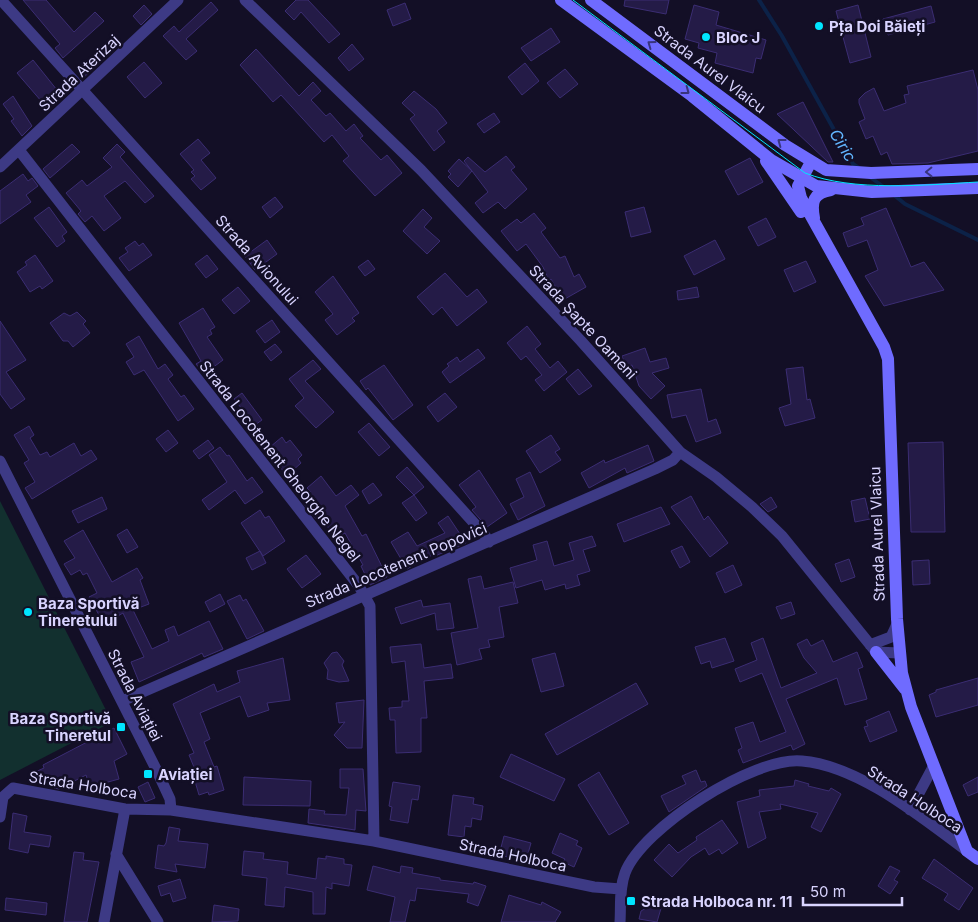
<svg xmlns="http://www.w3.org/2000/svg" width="978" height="922" viewBox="0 0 978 922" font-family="Inter,sans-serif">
  <rect width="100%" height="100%" fill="#130f26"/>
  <path fill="#12302f" d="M0,501L112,722L0,780Z"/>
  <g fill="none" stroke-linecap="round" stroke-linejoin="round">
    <path stroke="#0c2248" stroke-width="4" d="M759,0L782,36L853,164L859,168
      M870,177L885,188
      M894,195L905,204L978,240"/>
  </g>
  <path fill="#241b47" stroke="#3b2d73" d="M23,0H46L74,32L95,12L104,21L63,58L55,48L60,44Z
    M296,0H308L340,34L329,43L301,12L294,20L285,11Z
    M625,0H669L666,14L624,6Z
    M211,2L218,10L186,39L197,51L186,60L163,36L174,26L179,32Z
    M405,3L411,19L393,26L387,10Z
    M144,5L152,14L141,25L133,16Z
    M694,5L719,12L716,25L766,40L761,59L756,58L753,73L715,63L717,53L698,48L699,43L685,39Z
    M858,5L871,57L850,63L836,11Z
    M931,6L935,22L888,35L883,19Z
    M551,28L560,42L531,61L521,48Z
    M352,44L364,59L349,71L338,58Z
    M256,49L299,96L313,82L321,91L311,100L326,116L330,113L346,131L354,124L363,136L360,138L381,160L387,155L402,173L375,196L343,161L349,156L332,135L324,142L281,95L273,102L240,65Z
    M100,50L107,56L83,78L78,73Z
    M33,60L57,90L42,102L17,73Z
    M144,62L162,83L145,98L127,77Z
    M525,63L539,81L522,95L508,77Z
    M565,69L578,84L560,98L547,83Z
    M973,70L978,90V151L928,163L892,164L887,152L881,155L873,136L866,139L859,122L865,119L859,103V99L865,93L874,88L884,111L906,103L904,95L909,94L907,86Z
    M414,91L436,109L447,123L437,131L445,142L434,151L410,119L415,115L402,103Z
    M13,96L32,126L22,136L11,121L14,119L3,104Z
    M803,102L833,162H828L777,114Z
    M494,113L500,122L484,133L477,124Z
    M198,139L210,153L201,160L216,178L201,190L191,179L195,176L191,172L194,170L180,154Z
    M72,144L80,152L50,178L43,169Z
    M117,144L125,152L120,157L154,196L145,203L125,181L104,196L121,218L104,231L92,216L85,222L78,214L81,211L66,193L82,180L87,186L112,167L103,158Z
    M506,156L515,167L511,170L527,189L505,209L498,202L483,213L475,203L488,192L472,171L458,187L448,177L451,174L448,171L459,159L472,171L464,161L468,157L485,172Z
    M750,158L763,182L738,195L725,171Z
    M23,174L28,181L32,178L38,186L26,195L31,202L0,224V191Z
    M275,197L283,207L270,218L262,207Z
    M49,207L67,232L62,236L65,241L57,247L34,218Z
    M644,207L651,232L631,237L625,212Z
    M886,208L911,267L924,262L944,290L884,306L865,276L878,270L867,240L848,247L843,233L864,225L861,218Z
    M423,209L432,218L424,227L440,241L427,254L403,231Z
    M534,213L546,228L541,232L560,258L565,256L574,277L579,274L586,287L563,300L551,279L549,281L543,267L526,244L517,251L501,231L517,219L521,223Z
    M766,218L776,237L758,246L748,227Z
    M267,240L277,254L255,270L245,256Z
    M715,240L725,259L694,275L684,256Z
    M135,241L139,246L143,243L152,255L129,271L119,258L128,252L125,248Z
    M35,255L53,281L42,289L40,286L30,292L17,272L27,265L25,262Z
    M207,255L218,269L206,278L195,264Z
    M368,260L375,269L365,276L358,267Z
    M806,261L816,282L794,292L784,270Z
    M445,273L467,297L477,289L487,302L457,326L442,307L433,315L417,297Z
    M333,276L359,313L352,318L355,321L337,335L325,320L333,314L315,292Z
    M238,287L250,301L234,314L222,300Z
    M697,287L699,297L678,300L677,291Z
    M203,308L215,327L210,330L212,334L207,337L223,360L204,374L196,364L201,361L179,323Z
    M77,312L86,321L83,324L90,333L73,347L68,341H63L50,323L64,313L70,316Z
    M272,320L280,332L265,343L256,331Z
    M0,321L26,360L6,372L25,399L11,409L0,394Z
    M527,326L541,344L535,349L550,368L558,361L567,372L544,391L535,380L542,375L526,356L521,360L507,343Z
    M139,336L158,369L165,364L173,375L168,379L181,397L184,395L194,409L178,421L144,370L134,375L126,362L134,357L126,344Z
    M275,344L282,352L271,361L264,352Z
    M645,348L650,362L666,358L669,368L652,373L665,386L651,399L639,386L632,365L626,367L622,356Z
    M478,349L485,358L450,383L442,372L449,366L447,364L457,357L460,362Z
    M313,360L321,369L305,381L334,412L316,428L295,406L304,398L289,379Z
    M384,365L413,405L393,420L368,388L366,390L360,381Z
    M803,367L807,400L810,399L815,418L785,426L779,408L791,404L786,369Z
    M578,369L592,386L579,395L566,379Z
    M701,389L708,422L716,419L721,433L696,442L686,415L672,418L667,395Z
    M242,393L262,420L248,430L240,419L246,414L234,399Z
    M445,393L457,407L438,422L427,407Z
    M369,423L390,447L379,456L358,432Z
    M29,426L34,435L30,438L40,455L47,452L50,457L74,443L81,456L91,450L97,459L32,499L25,488L35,482L24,463L29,460L14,435Z
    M168,430L178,443L166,452L156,439Z
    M551,435L560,449L555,452L561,460L540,473L526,451Z
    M282,437L286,443L290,440L302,455L298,459L301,463L291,472L289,469L285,473L269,454L273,450L270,447Z
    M208,440L214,448L199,459L193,451Z
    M943,442L945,532H911L908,443Z
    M648,445L654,461L627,473L625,468L589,488L581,473L604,460L605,463Z
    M220,447L227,456L229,455L247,481L252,477L263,492L245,504L235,490L209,510L202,500L227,482L209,455Z
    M407,467L424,487L414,495L427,513L416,521L402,503L414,495L396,477Z
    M479,470L507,513L487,527L472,510L476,507L459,485Z
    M530,472L545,506L518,520L510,504L524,497L516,479Z
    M321,476L336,496L351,485L359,495L345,506L362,536L366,534L387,577L370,585L361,566L363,565L345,533L335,539L322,517L317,520L304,504L308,501L305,497L311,492L307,488Z
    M373,483L382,495L369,504L362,491Z
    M691,496L704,520L708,516L728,543L710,557L671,507Z
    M102,497L107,509L78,523L72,511Z
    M771,497L777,507L768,512L760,504Z
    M865,498L870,519L855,522L851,501Z
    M661,507L670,524L624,542L617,524Z
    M260,510L265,518L269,516L285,541L263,556L241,523Z
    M448,516L466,543L435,556L434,554L407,569L391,542L408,532L417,546L445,533L438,523Z
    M127,529L138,547L127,553L117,535Z
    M83,530L112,582L137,568L143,578L140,580L149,604L133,610L152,649L169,641L165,630L174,626L178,636L209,621L223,649L204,657L202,653L198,655L139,682L131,662L144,657L123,613L104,624L89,597L97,593L87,573L83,575L80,570L71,575L64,564L75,558L64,541Z
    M592,536L596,546L583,550L590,571L577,575L580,585L566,589L565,584L545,590L542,580L516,588L510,568L537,560L533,545L547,541L554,566L574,560L569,543Z
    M682,546L690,562L680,568L671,551Z
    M260,551L266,563L252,570L246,558Z
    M306,555L321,574L302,588L287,569Z
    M849,559L855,577L841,582L835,564Z
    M929,560L930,584L913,585L912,561Z
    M733,565L742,585L725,593L716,573Z
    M481,576L484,589L513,582L518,603L499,607L504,637L488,640L490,647L479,649L482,659L457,665L451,633L478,628L468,579Z
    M220,594L225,604L210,612L205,602Z
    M240,595L243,601L246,599L264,631L247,639L227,601Z
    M421,600L423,607L450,603L454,628L437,630L435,613L401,624L395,608Z
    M791,602L795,614L781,619L776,607Z
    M725,638L734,661L712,668L710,661L701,664L695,647Z
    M763,638L781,688L817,673L804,658L797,644L807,639L811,646L823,640L833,662L857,652L863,667L858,669L867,699L845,705L837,678L786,699L805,744L793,750L791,745L743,763L738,750L742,748L735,728L753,722L760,742L786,732L762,673L740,682L735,669L757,660L751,643Z
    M421,644L424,668L451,664L453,678L424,681L427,718H421V752L396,753L395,720H390L389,708L402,707V701H409L405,661L392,663L390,647Z
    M337,652L344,661L342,665L349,681L339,682L327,679L328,670L324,663L332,653Z
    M555,653L564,686L541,692L532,659Z
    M283,658L290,700L267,703L269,710L248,717L240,696L200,713L210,739L204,742L214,767L217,766L224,790L209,795L208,792L199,795L194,778L198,777L189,755L194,753L173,704L214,684L217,692L240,682L237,671Z
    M978,678V705L936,717L929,695L936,692V690Z
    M636,683L648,704L557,755L545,734Z
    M364,700L362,748H347L334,735L345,722L339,723L336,703Z
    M889,711L897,731L870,742L864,727L868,726L866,721Z
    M114,728L127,754L114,761L119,779L90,787L86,775L59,789L54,788L50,779L39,784L33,773L44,768L43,765Z
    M511,754L565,779L554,801L500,777Z
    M340,769H363L366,811L356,810L355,830L308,823L309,809L325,811L324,814L346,815L349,788H340Z
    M696,770L701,782L705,781L707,786L669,812L661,796L686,784L682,776Z
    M599,772L629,823L609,835L578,785Z
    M244,777L311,781L310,806L243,805Z
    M978,777V792L968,796L963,785Z
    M795,780L809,784L808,786L829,791L831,788L841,794L821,832L811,827L818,813L780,804L781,809L759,812L766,838L748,848L737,802L760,796L759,790L794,786Z
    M148,782L155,798L145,802L138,787Z
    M393,782L420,786L418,800L412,799L408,823L390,820L392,807L389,806Z
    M453,795L474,798L473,804L483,806L481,820L472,818L471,827L465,826L464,837L448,835Z
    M13,813L27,816L24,832L51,836L49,847L30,844L28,853L9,849Z
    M722,820L738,843L722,854L719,849L709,855L705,848L691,857L672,877L654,860L669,844L678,853L697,840L696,837Z
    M169,827L180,829L178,841L208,844L205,868L175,864L177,872L155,868L158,845L164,846L166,843Z
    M560,833L578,841L576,845L582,848L574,867L563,862L565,859L552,853Z
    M504,836L531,843L527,857L513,853L512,858L499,855Z
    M244,851L264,853L263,859L288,862L287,874L316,879L318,858L326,859V856L344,859V864L352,865L349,886L332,883V889L326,887L325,914H313V892L285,887L284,907L265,905L267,878L242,875Z
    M74,852L84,853L83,860L99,862L87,922H64Z
    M934,859L973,888L959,910L944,900L948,894L922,878Z
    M373,866L400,873L401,866L413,868L412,873L440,878V880L473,884L474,882L486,886L478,906L467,902L469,894L417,888L415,901L410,900L405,922H390L395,897L367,890Z
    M890,866L900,871L894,880L898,882L890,894L878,886Z
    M180,879L186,898L173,902L170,893L161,896L158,886Z
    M509,895L541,905L542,902L561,912L555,922H501Z
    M6,898L47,903L46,915L5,910Z
    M664,898L657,922L639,919L641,911Z
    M214,905L239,909L238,921L212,922Z"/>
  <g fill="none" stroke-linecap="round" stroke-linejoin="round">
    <path stroke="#3d3a85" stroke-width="11" d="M1,0L484,534L489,542
      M245,0L421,170L581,341L680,452L716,477L752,507L782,536L876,652L899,653
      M19,150L359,586L370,606L374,841
      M0,167L178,0
      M0,461L156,769L170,799L171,810
      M870,645L891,637L897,624
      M122,701L655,469L673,460L680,452
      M910,810L933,767
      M0,817L3,797L13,788L125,809L171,810L374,841L594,887L621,889
      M116,854L158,922
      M104,922L125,809
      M620,922C621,906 619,889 625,873C642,828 754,756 802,761C860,766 922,818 967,851"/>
    <path stroke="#6f6bff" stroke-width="12" d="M561,0L692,96L771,160L816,186L872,192L978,188
      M591,0L785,145L826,170L871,173L978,169
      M766,161L801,212
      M811,162L798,186L801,198L884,347L888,359L897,619L902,673L911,707L967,851L978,859
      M814,218C811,202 813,193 831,190
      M876,652L905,689"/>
    <path stroke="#00e5ff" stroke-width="1" d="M573,0L805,173C853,192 926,185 978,182"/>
  </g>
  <defs><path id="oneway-chevron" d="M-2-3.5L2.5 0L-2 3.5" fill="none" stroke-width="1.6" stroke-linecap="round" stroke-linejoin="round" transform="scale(1.25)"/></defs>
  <g stroke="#38347d">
    <use href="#oneway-chevron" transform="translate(651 44) rotate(-144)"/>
    <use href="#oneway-chevron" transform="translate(686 91) rotate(37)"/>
    <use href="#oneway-chevron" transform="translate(781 142) rotate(-143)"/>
    <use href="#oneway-chevron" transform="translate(929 172) rotate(179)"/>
  </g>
  <g fill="#00e5ff" stroke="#130f26" stroke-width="2">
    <circle cx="819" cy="26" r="5"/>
    <circle cx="706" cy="37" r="5"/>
    <circle cx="28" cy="612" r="5"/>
    <rect x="116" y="722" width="10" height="10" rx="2.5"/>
    <rect x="143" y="769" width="10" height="10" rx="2.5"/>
    <rect x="626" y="896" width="10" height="10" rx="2.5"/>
  </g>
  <g text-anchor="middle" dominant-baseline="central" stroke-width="5" stroke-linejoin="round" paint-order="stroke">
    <g font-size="15" font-weight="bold" fill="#d9d4ff" stroke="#130f26" text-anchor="start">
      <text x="829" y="26">Pța Doi Băieți</text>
      <text x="716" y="37">Bloc J</text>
      <text x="38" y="603">Baza Sportivă<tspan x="38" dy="17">Tineretului</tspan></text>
      <text x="111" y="718" text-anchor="end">Baza Sportivă<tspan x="111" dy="17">Tineretul</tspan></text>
      <text x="158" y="774">Aviației</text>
      <text x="641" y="901">Strada Holboca nr. 11</text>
    </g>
    <g font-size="15" fill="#d9d4ff" stroke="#130f26">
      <text transform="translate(710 69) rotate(37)">Strada Aurel Vlaicu</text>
      <text transform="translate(79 73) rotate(-43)">Strada Aterizaj</text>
      <text transform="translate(257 260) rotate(48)">Strada Avionului</text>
      <text transform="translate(583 322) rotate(47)">Strada Șapte Oameni</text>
      <text transform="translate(280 461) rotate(52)">Strada Locotenent Gheorghe Negel</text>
      <text transform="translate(877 534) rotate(-92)">Strada Aurel Vlaicu</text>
      <text transform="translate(396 565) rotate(-23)">Strada Locotenent Popovici</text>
      <text transform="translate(135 695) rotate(63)">Strada Aviației</text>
      <text transform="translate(83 785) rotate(9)">Strada Holboca</text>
      <text transform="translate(915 799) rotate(33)">Strada Holboca</text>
      <text transform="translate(513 855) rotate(12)">Strada Holboca</text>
    </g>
    <g font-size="16" font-style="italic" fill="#62b6ff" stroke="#130f26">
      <text transform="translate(843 145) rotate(58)">Ciric</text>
    </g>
  </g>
  <path d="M803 897v8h99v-8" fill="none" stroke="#d9d4ff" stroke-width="2.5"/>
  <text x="810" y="897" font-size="15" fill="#d9d4ff" stroke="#130f26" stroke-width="4" paint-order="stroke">50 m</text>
</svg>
